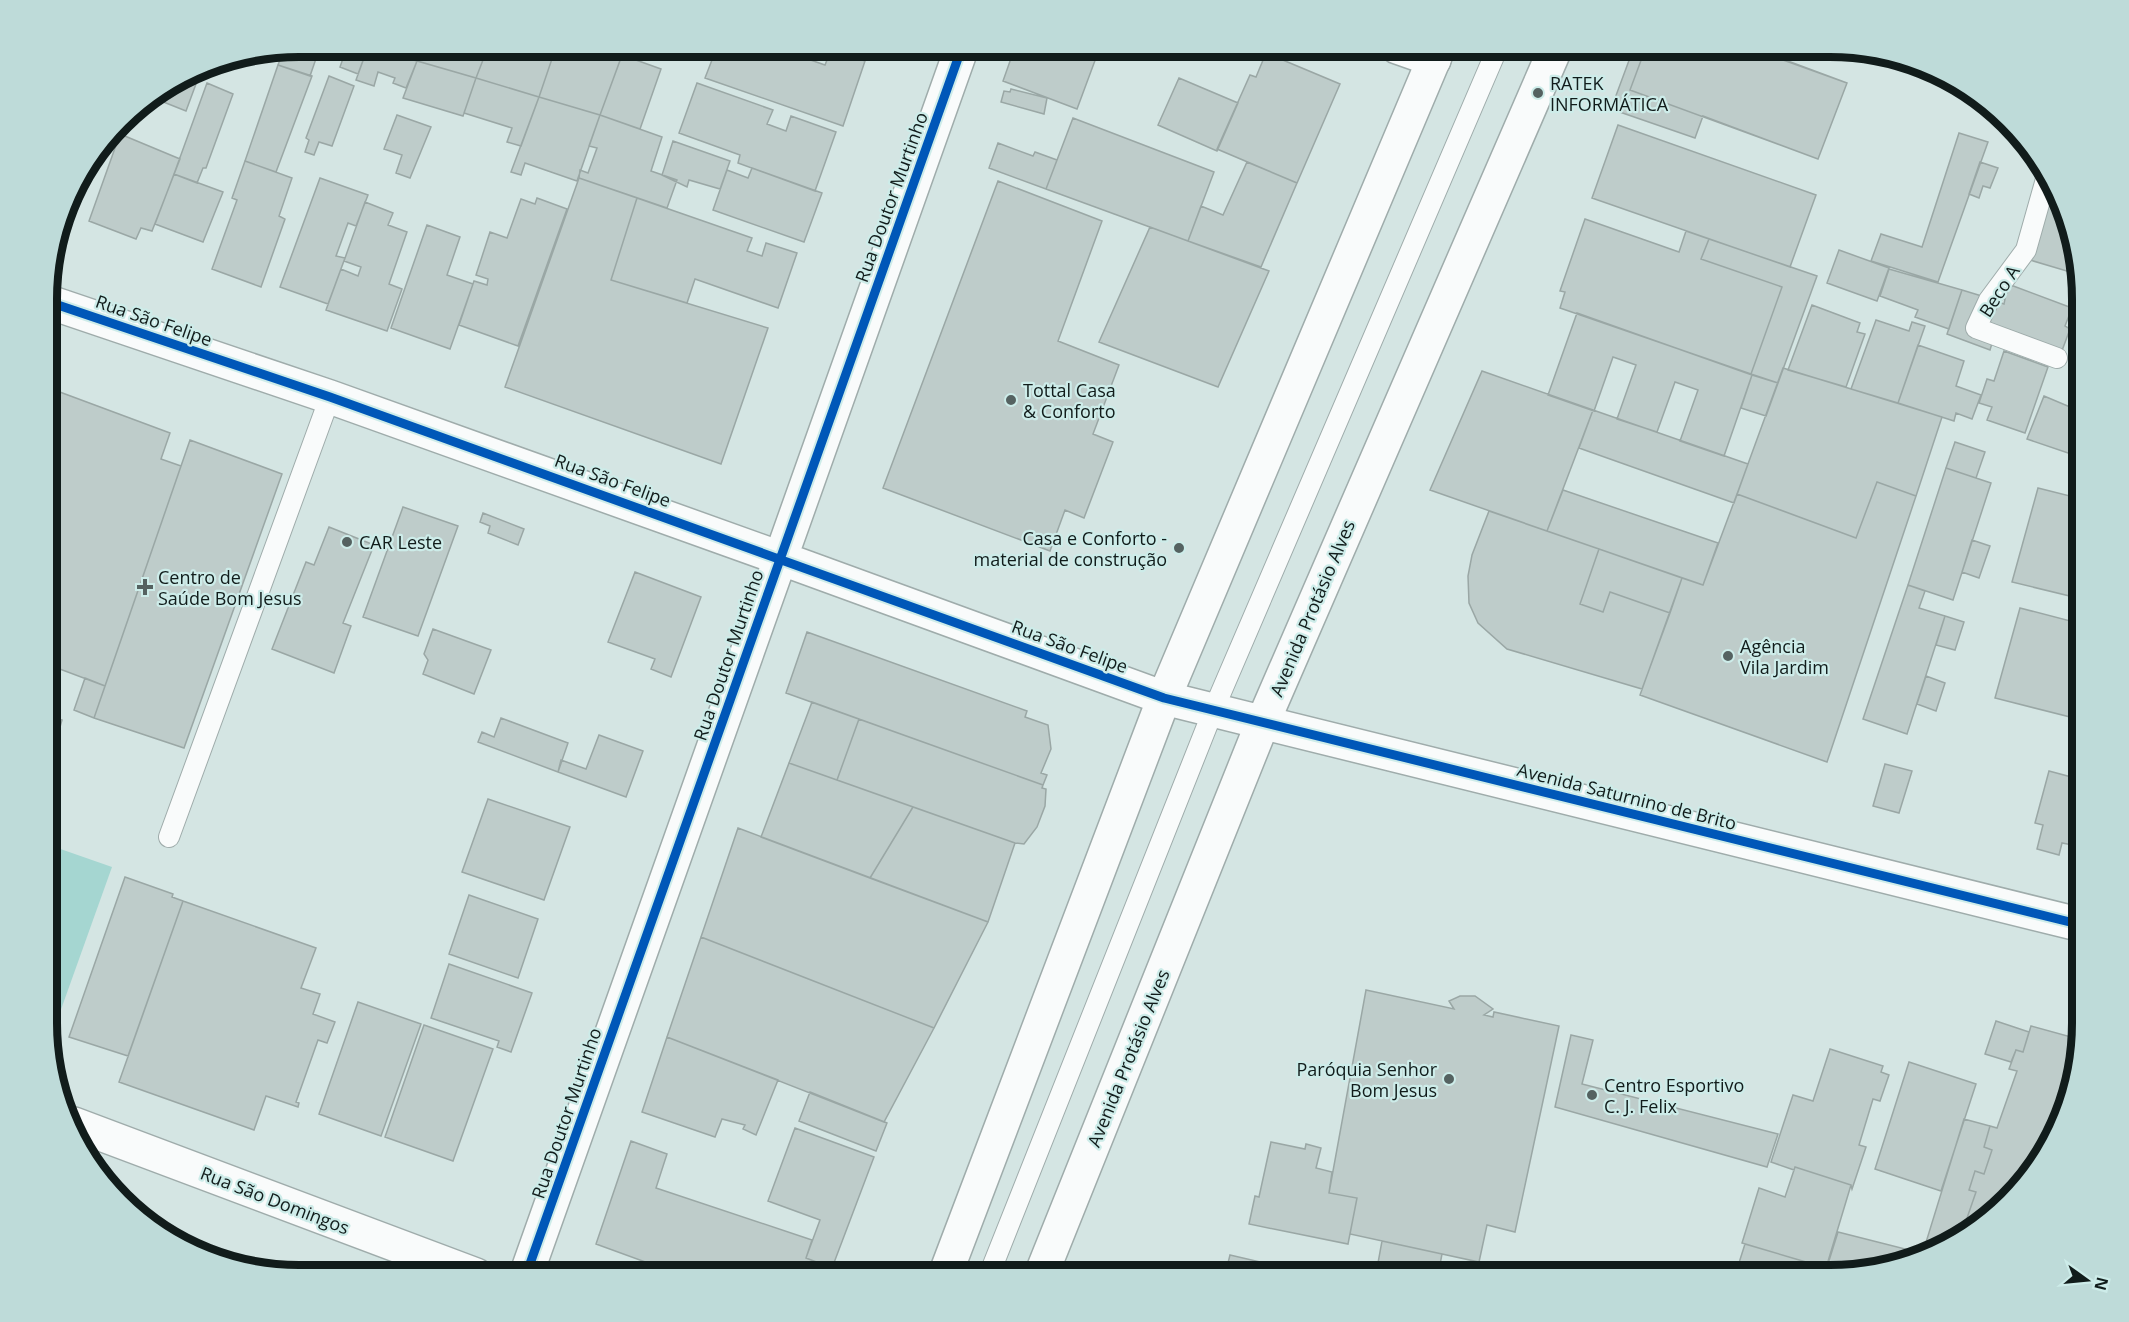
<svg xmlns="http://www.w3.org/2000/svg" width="2129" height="1322" viewBox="0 0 2129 1322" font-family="'Open Sans',sans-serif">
  <rect width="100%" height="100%" fill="#d4e5e3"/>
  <path fill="#a5d6d1" d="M49,845L112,867L49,1043Z"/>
  <path fill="#beccca" stroke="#9aa7a5" stroke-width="1.5" d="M299,46L320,47L310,76L278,65L284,49Z
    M347,47H368L358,74L340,67Z
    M368,47L417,61L406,88L393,83L395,78L378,72L374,86L356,80Z
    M369,47H488L476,78Z
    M488,47H556L539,97L476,78Z
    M556,47H625L600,115L539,97Z
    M625,47H641L636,60L622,55Z
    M717,47H780L779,49L825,65L831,50L865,61L843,126L705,78Z
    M1015,47H1100L1077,109L1003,81Z
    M1634,47H1750L1847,83L1818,159L1703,116L1695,138L1611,109Z
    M1646,47H1747L1847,83L1818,159L1630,90Z
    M1266,53L1340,84L1297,183L1217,149L1250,75L1256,77Z
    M622,55L661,69L640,129L600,115Z
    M417,61L476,78L463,116L403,98Z
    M203,65L186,111L151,97L202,66Z
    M278,65L312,76L276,172L245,161Z
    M329,76L354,86L332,146L319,142L314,155L305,152L309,140L306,138Z
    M476,78L539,97L521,146L507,142L512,128L464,113Z
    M1179,78L1238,103L1217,151L1158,125Z
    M207,83L233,94L206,168H203L197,183L174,174Z
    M697,83L773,110L767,124L786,131L791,116L836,132L815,191L738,163L740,155L679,133Z
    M1011,89L1047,98L1044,114L1001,102L1004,91L1010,92Z
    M539,97L600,115L577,181L525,163L521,175L511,172Z
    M397,115L431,127L410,178L396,173L402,155L384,149Z
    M600,115L662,137L651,171L677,180L667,208L579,178L580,170L588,173L597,148L589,146Z
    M1073,118L1214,172L1188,241L1046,189Z
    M1618,125L1816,195L1790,267L1592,198Z
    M1959,133L1988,142L1938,282L1871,261L1881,234L1922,247Z
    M120,134L180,159L152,231L141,228L136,239L89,221Z
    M673,141L730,161L720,189L689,180L687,187L662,175Z
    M998,143L1033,156L1035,152L1057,160L1046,189L989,168Z
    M245,161L292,178L279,216L285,219L261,287L212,269L237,200L232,198Z
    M1247,162L1297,183L1261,267L1188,241L1201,206L1223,215Z
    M1980,162L1998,168L1990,188L1983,186L1979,198L1969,194Z
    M752,168L822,193L804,242L713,210L727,170L748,178Z
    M174,174L223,192L203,242L155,224Z
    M320,178L368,195L356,226L348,223L336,256L345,258L328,304L280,287Z
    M579,178L637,198L611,280L768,328L721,464L505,387Z
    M998,181L1102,221L1058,341L1119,365L1093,434L1113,442L1084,518L1065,510L1050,551L883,488Z
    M537,198L567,209L518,346L459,325L474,281L487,285L488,279L476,275L490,232L507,238L521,199L535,204Z
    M637,198L752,238L747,251L762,256L766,243L797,253L778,308L695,279L687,303L611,280Z
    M365,202L393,213L388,225L407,232L389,284L402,289L387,331L326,310L341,269L358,276L361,267L344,261Z
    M2046,205L2060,208L2080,275L2030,260Z
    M1585,219L1679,252L1686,231L1709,239L1701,259L1782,287L1751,374L1560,308L1565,292L1560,291Z
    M427,225L460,237L447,275L473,284L450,349L391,328Z
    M1150,227L1269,271L1218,387L1099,342Z
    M1709,239L1817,276L1778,383L1751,374L1782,287L1701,259Z
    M1839,250L1889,268L1877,301L1827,283Z
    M1889,269L1962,290L1949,329L1915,317L1918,310L1880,296Z
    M2008,284L2072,308L2065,326L2070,329L2060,356L1983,327L1995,301L2004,304L2005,299H2002Z
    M1962,290L1985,297L1974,330L1993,340L1990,350L1947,334Z
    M2081,292H2082V330L2071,326Z
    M1812,305L1860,323L1857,332L1865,334L1846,387L1788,370Z
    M1577,313L1752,375L1724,456L1680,441L1698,390L1675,382L1657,432L1617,419L1636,365L1613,357L1594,411L1548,395Z
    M1876,320L1909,331L1912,322L1925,326L1898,403L1851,389Z
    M1918,345L1964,361L1956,386L1981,395L1972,419L1956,413L1954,421L1898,403Z
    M2004,351L2048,367L2025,433L1987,420L1992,407L1979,403L1987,379L1994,381Z
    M1783,368L1942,417L1916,496L1877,482L1856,538L1737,494Z
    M1482,371L1593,410L1547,531L1430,490Z
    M1752,375L1778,383L1766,416L1741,408Z
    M49,388L170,433L161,459L181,466L105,686L49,665Z
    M2044,396L2082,412V467L2074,464L2077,456L2027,439Z
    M1593,410L1748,464L1734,503L1579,448Z
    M190,440L282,474L184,748L94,718Z
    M1955,442L1985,452L1976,478L1946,468Z
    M1946,468L1991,483L1953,600L1908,585Z
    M1877,482L1916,496L1827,762L1640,695L1682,578L1703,585L1737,494L1856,538Z
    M2038,488L2082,499V599L2012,582Z
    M1563,490L1718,543L1703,585L1547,531Z
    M403,507L458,526L418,636L363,617Z
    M1489,511L1599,549L1580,604L1603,612L1610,592L1670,613L1642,689L1507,649L1478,623L1469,603L1468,576L1472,555Z
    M483,513L524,529L518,545L488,533L490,526L480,522Z
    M329,527L374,545L343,623L351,626L334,673L272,649L306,562L314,565Z
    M1972,540L1990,546L1979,578L1962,572Z
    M1599,549L1682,578L1670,613L1610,592L1603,612L1580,604Z
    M635,572L701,597L671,677L651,669L655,659L608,642Z
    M1908,585L1925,591L1919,608L1945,616L1907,734L1863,719Z
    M2020,608L2082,624V720L1995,698Z
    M1945,616L1964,622L1955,650L1936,645Z
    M433,629L491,650L474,694L423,674L428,660L424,654Z
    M807,632L1027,711L1025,717L1048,725L1051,749L1041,773L1047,775L1043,785L786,693Z
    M1926,676L1945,683L1936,711L1917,704Z
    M85,678L105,686L94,718L74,710Z
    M812,702L859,719L837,780L789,763Z
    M49,716L62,720L49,766Z
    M501,718L568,743L558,772L478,742L482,732L494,737Z
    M859,719L1043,785L1042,788L1046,789L1045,806L1037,827L1024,844L1015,843L837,780Z
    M599,735L643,751L626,797L558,772L561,760L586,769Z
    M789,763L913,807L870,878L761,837Z
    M1885,764L1912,771L1899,813L1873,806Z
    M2049,771L2079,779L2082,772V832L2076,830L2072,845L2062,843L2059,855L2037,849L2043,825L2035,823Z
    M488,799L570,827L544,900L462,872Z
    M913,807L1015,843L988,922L870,878Z
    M738,828L988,922L934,1028L701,937Z
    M125,877L173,894L172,897L183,901L128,1056L69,1037Z
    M469,895L538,919L518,978L449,954Z
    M183,901L316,948L301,988L320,994L313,1014L335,1022L327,1043L318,1040L296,1102L299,1103L298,1107L266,1096L254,1130L119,1082Z
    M701,937L934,1028L884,1122L667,1037Z
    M449,964L532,993L511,1052L497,1047L499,1041L431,1018Z
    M1366,990L1454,1009L1449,1001L1460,996H1475L1493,1009L1484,1015L1493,1017L1494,1012L1559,1026L1515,1232L1487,1225L1479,1262L1350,1234L1357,1198L1329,1193Z
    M358,1002L421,1024L381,1136L319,1114Z
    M1996,1021L2029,1032L2023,1052L2016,1050L2011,1062L1985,1054Z
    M424,1025L493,1049L453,1161L385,1137Z
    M2031,1026L2082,1040L2069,1104L2040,1163L1977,1222L1967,1218L1976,1192L1969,1190L1975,1171L1984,1174L1992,1150L1984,1147L1990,1126L1997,1128L2017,1071L2009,1069L2016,1050L2023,1052Z
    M1571,1035L1593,1040L1582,1084L1778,1134L1767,1167L1555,1107Z
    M667,1037L778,1080L756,1135L743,1129L745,1125L722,1119L715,1137L642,1112Z
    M1830,1049L1883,1066L1881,1072L1889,1075L1880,1101L1873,1099L1859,1145L1866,1147L1852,1189L1851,1185L1795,1167L1794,1170L1771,1162L1793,1095L1813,1101Z
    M1909,1062L1976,1084L1941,1191L1875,1169Z
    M810,1092L887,1123L876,1151L799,1121Z
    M1964,1119L1990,1126L1984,1147L1992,1150L1984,1174L1975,1171L1969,1190L1976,1192L1967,1218L1977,1222L1956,1242L1923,1252Z
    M795,1128L874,1157L832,1268L806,1258L820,1220L768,1201Z
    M631,1141L667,1154L656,1188L812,1240L806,1258L832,1268L829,1275H681L596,1244Z
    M1271,1142L1305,1149L1306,1144L1321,1148L1316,1168L1332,1172L1329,1193L1357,1198L1348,1244L1249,1224L1255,1196L1259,1197Z
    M1795,1167L1851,1185L1826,1268L1742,1243L1759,1188L1785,1197Z
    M1838,1232L1921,1253L1853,1273L1827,1267Z
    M1382,1241L1442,1254L1438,1275L1376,1274Z
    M1745,1244L1813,1264L1810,1275H1768L1738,1266Z
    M197,1246L220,1254L219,1260L195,1250Z
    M1230,1255L1307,1273L1306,1275H1225Z
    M1620,1267L1654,1275H1617Z"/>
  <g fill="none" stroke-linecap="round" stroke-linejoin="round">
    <defs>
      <path id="service" d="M2048,172L2026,250L1989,300L1976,328L2057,358
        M169,837L330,397
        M989,1275L1213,711L1498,47
        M1825,1275H1827"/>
      <path id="minor" d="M49,302L330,397L780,558
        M74,1124L476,1275"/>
      <path id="tertiary" d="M1397,47L1434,60
        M780,558L1164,698
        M526,1275L962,47"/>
      <path id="secondary" d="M1164,698L2082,925"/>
      <path id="primary" d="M945,1275L1164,698L1439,47
        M1041,1275L1262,724L1556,47"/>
    </defs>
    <use href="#service" stroke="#9facab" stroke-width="22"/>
    <use href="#minor" stroke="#9facab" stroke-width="36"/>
    <use href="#tertiary" stroke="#9facab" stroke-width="36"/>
    <use href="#secondary" stroke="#9facab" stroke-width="36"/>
    <use href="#primary" stroke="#9facab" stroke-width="36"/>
    <use href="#service" stroke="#f9fbfb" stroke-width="20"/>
    <use href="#minor" stroke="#f9fbfb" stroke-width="33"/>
    <use href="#tertiary" stroke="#f9fbfb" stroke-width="33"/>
    <use href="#secondary" stroke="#f9fbfb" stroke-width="33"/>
    <use href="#primary" stroke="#f9fbfb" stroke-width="33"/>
    <defs>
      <path id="cycleway" d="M49,302L330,397L1164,698L2082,925
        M526,1275L962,47"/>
    </defs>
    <use href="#cycleway" stroke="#cdece9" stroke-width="13"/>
    <use href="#cycleway" stroke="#0057b8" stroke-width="9"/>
  </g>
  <g fill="#556261" stroke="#cdece9" stroke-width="2">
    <circle cx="1538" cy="93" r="6"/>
    <circle cx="1011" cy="400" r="6"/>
    <circle cx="347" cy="542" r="6"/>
    <circle cx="1179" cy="548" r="6"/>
    <path d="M142 578h6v6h6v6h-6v6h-6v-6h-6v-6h6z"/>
    <circle cx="1728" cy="656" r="6"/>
    <circle cx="1449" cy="1079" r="6"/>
    <circle cx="1592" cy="1095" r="6"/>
  </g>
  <g text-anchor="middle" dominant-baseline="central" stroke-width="4.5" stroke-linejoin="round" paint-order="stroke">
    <g font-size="18" fill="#111c1b" stroke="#cdece9" text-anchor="start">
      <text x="1550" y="83">RATEK<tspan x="1550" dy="21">INFORMÁTICA</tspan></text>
      <text x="1023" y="390">Tottal Casa<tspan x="1023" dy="21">&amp; Conforto</tspan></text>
      <text x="1167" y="538" text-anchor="end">Casa e Conforto -<tspan x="1167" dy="21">material de construção</tspan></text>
      <text x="359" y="542">CAR Leste</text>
      <text x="158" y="577">Centro de<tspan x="158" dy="21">Saúde Bom Jesus</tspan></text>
      <text x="1740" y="646">Agência<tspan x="1740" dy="21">Vila Jardim</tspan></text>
      <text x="1437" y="1069" text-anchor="end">Paróquia Senhor<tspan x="1437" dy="21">Bom Jesus</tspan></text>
      <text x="1604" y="1085">Centro Esportivo<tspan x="1604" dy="21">C. J. Felix</tspan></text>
    </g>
    <g font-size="18" fill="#111c1b" stroke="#cdece9">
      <text transform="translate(891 197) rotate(-70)">Rua Doutor Murtinho</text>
      <text transform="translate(1999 291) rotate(-57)">Beco A</text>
      <text transform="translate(154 320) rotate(19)">Rua São Felipe</text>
      <text transform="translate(613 480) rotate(20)">Rua São Felipe</text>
      <text transform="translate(1312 608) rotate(-67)">Avenida Protásio Alves</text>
      <text transform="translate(1070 646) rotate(20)">Rua São Felipe</text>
      <text transform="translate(728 655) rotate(-71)">Rua Doutor Murtinho</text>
      <text transform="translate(1627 796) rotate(14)">Avenida Saturnino de Brito</text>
      <text transform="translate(1128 1058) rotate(-68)">Avenida Protásio Alves</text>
      <text transform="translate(566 1113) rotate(-71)">Rua Doutor Murtinho</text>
      <text transform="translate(275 1200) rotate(21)">Rua São Domingos</text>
    </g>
  </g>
  <path d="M0 0H2129V1322H0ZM299 57H1830A242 242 0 0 1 2072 299V1023A242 242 0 0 1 1830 1265H299A242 242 0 0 1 57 1023V299A242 242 0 0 1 299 57Z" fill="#bedbd9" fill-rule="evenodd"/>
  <path fill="none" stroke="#111c1b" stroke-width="8" d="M299 57H1830A242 242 0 0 1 2072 299V1023A242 242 0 0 1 1830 1265H299A242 242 0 0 1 57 1023V299A242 242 0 0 1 299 57Z"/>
  <g transform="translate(2087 1280) rotate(105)" stroke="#cdece9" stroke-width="4.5" paint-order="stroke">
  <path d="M0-4.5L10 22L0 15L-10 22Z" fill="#111c1b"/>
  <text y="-9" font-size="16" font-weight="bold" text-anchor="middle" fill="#111c1b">N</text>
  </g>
</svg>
